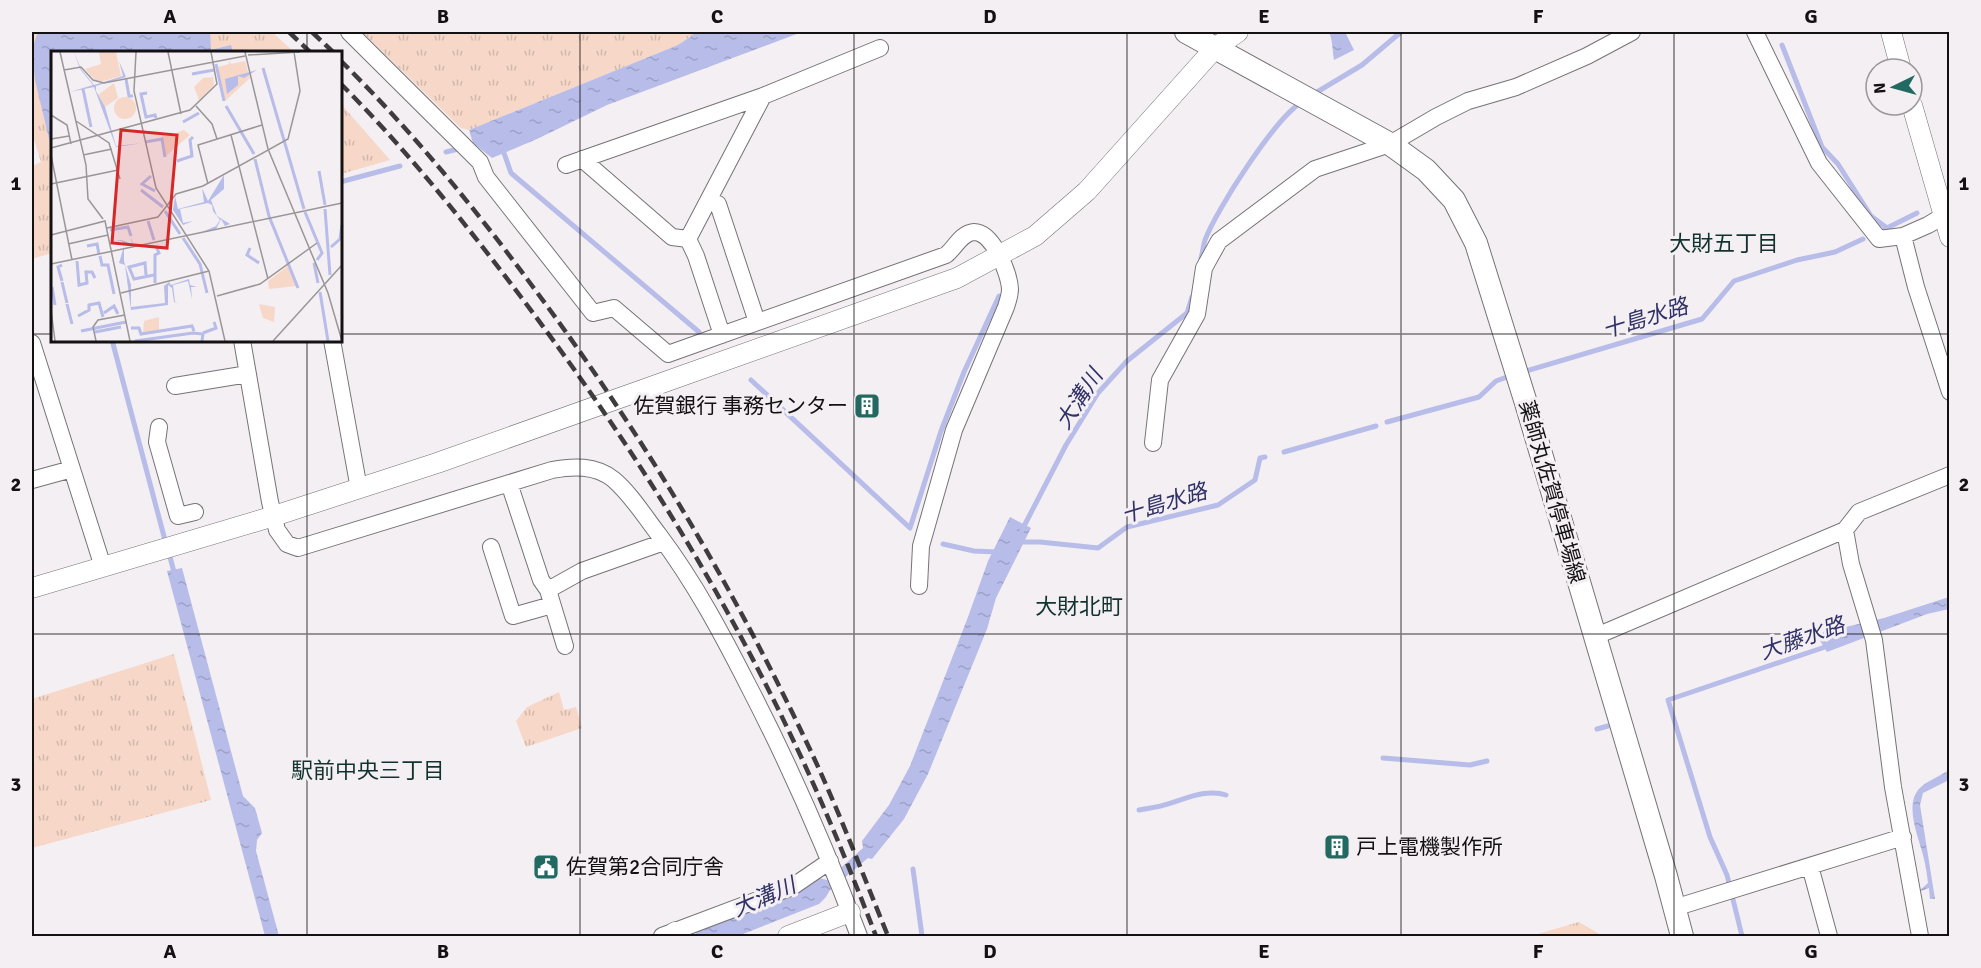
<svg xmlns="http://www.w3.org/2000/svg" width="1981" height="968" viewBox="0 0 1981 968" font-family="Signika,'Noto Sans JP',sans-serif">
  <defs>
    <pattern id="grass-tufts" width="24" height="20" patternUnits="userSpaceOnUse" patternTransform="scale(1.5)"><rect width="24" height="20" fill="#f6d7c8"/><path d="M3 7l-1-3M5 7V3M7 7l1-3M15 17l-1-3M17 17v-4M19 17l1-3" fill="none" stroke="#d2b8ab"/></pattern>
    <pattern id="water-ripples" width="26" height="14" patternUnits="userSpaceOnUse" patternTransform="scale(1.5)"><rect width="26" height="14" fill="#b7bce9"/><path d="M2 4q2-2 4 0t4 0M15 11q2-2 4 0t4 0" fill="none" stroke="#9ca1c7"/></pattern>
  </defs>
  <rect width="100%" height="100%" fill="#f4eff2"/>
  <path fill="url(#grass-tufts)" d="M32,32H272L294,52H52V253L32,259V166L41,162L32,133Z
    M362,32H693V35L678,45L469,130L461,128Z
    M340,104H341L390,160L341,174Z
    M174,654L211,800L32,848V699Z
    M559,692L564,710L576,707L582,728L526,747L516,721L527,707Z
    M1579,922L1603,936H1531Z"/>
  <path fill="url(#water-ripples)" d="M38,32H210L211,50L231,45L233,52H52V151L35,80L32,49Z
    M693,32H802L607,105L537,139L492,158L473,143L469,130L678,45L693,35Z
    M1329,32H1345L1354,50L1334,60C1332,50 1333,41 1329,32Z
    M1010,517L1031,528L996,598L987,629L928,774L904,819L872,859L868,858L830,890L826,897L819,904L738,936H694L697,931L819,878L827,880L863,848L862,841L889,805L910,766L968,617L988,561Z
    M182,568L243,796L255,808L262,833L257,840L256,851L279,936H265L167,571Z
    M1949,597V609L1927,614L1827,652L1816,634L1884,618Z
    M1949,770V780L1923,793L1920,805L1935,899H1930L1929,888L1918,892L1928,883C1927,875 1926,867 1924,859C1920,840 1902,803 1921,787C1929,780 1940,776 1949,770Z"/>
  <g fill="none" stroke-linecap="round" stroke-linejoin="round">
    <path stroke="#b7bce9" stroke-width="5" d="M1782,45L1822,147L1838,164L1871,216L1887,228
      M1312,95L1362,65L1401,32
      M446,152L462,148
      M504,153L511,173L699,332
      M340,182L400,166
      M1885,229L1917,213
      M1201,258C1203,252 1203,246 1205,240C1216,210 1276,117 1302,102
      M112,340L166,544
      M1523,372L1702,319L1734,281L1797,260L1835,252L1863,239
      M751,380L910,528L941,431L964,372L999,296
      M1387,422L1479,397L1496,381L1507,377
      M1284,452L1376,426
      M1022,530L1066,445L1098,393L1127,361L1187,313L1192,297
      M1017,542H1040L1098,548L1127,527L1218,505L1255,480L1260,458L1265,457
      M943,544L974,551L997,552
      M169,553L175,576
      M1597,729L1608,726
      M1383,758L1470,765L1487,761
      M1139,810C1147,808 1156,808 1164,805C1183,800 1206,788 1226,795
      M913,869L922,936
      M1742,936L1727,875L1710,837L1668,700L1831,645"/>
    <defs>
      <path id="minor" d="M349,32L480,162L486,177L593,313L614,308L668,354L946,255C955,248 961,233 974,232C993,232 1009,273 1010,289C1010,295 1008,301 1006,307L954,430L921,546L919,586
        M1755,32L1819,163L1879,239L1903,236L1928,225L1950,212
        M582,159L672,237L688,239
        M566,165L763,96
        M718,204L757,322
        M1903,236L1916,287L1950,392
        M722,335L696,256L688,239L763,96L880,48
        M242,340L270,502L277,530L287,544L298,548L552,470C573,466 595,465 613,479C631,494 645,517 659,535C695,583 722,634 749,687C791,768 827,851 859,936
        M332,340L359,489
        M32,343L103,567
        M175,386L248,374
        M159,427L157,442L178,516L195,512
        M1153,443L1160,380L1197,314L1204,268L1219,241L1315,169L1390,144L1436,117L1468,101L1516,87L1587,56L1632,32
        M32,480L72,469
        M509,483L541,580L548,590L565,646
        M1845,530L1851,564L1874,640L1893,787L1920,936
        M491,547L513,616L552,605
        M548,590L582,571L664,542
        M1594,637L1845,530L1859,512L1950,475
        M1810,866L1829,936
        M1674,908L1903,837
        M662,936L792,887L830,861"/>
      <path id="tertiary" d="M1891,32L1901,69
        M1912,105L1950,237
        M32,588L274,516L437,463L957,278L1035,236L1087,191L1215,48L1238,32
        M675,932L676,936
        M788,936L850,912"/>
      <path id="secondary" d="M1186,32L1390,144L1426,170L1454,200L1476,243L1526,403L1666,876L1682,936"/>
    </defs>
    <use href="#minor" stroke="#777375" stroke-width="18"/>
    <use href="#tertiary" stroke="#777375" stroke-width="21"/>
    <use href="#secondary" stroke="#777375" stroke-width="24"/>
    <use href="#minor" stroke="#fff" stroke-width="16"/>
    <use href="#tertiary" stroke="#fff" stroke-width="20"/>
    <use href="#secondary" stroke="#fff" stroke-width="22"/>
    <path stroke="#3e3c3d" stroke-width="4.5" stroke-dasharray="12 6" stroke-linecap="butt" d="M289,32L310,52
      M312,32L333,52
      M340,60C411,130 474,207 533,287C639,429 729,579 805,739C836,803 861,870 888,936
      M340,83C406,149 465,223 521,297C627,437 720,585 795,744C825,807 851,872 876,936"/>
  </g>
  <path fill="none" stroke="#131112" stroke-width="1.5" stroke-opacity="0.55" d="M307,32V52M580,32V936M854,32V936M1127,32V936M1401,32V936M1674,32V936M32,334H52M340,334H1950M307,340V936M32,634H1950"/>
  <defs>
    <symbol id="building-square" viewBox="-11 -11 22 22"><rect x="-9" y="-9" width="18" height="18" rx="4" fill="#226a61" stroke="#f4eff2"/><path d="M-4-6H4V6H1V3H-1V6H-4ZM-2.5-4.3h1.7v1.8h-1.7ZM.8-4.3h1.7v1.8H.8ZM-2.5-1h1.7V.8h-1.7ZM.8-1h1.7V.8H.8Z" fill="#fff"/></symbol>
    <symbol id="civic-square" viewBox="-11 -11 22 22"><rect x="-9" y="-9" width="18" height="18" rx="4" fill="#226a61" stroke="#f4eff2"/><path d="M-.6-6.5H3V-4.5H.6V-3L4-1V1h2V6H-6V1h2V-1L-.6-3ZM-1.2 2.5V6h2.4V2.5Z" fill="#fff"/></symbol>
  </defs>
  <g fill-rule="evenodd">
    <use href="#building-square" x="852" y="391" width="30" height="30"/>
    <use href="#building-square" x="1322" y="832" width="30" height="30"/>
    <use href="#civic-square" x="531" y="852" width="30" height="30"/>
  </g>
  <g text-anchor="middle" dominant-baseline="central" stroke-width="6" stroke-linejoin="round" paint-order="stroke">
    <g font-size="21" fill="#131112" stroke="#f4eff2" text-anchor="start">
      <text x="848" y="406" text-anchor="end">佐賀銀行 事務センター</text>
      <text x="1356" y="847">戸上電機製作所</text>
      <text x="566" y="867">佐賀第2合同庁舎</text>
    </g>
    <g font-size="21" fill="#131112" stroke="#f4eff2">
      <text transform="translate(1552 492) rotate(74)">薬師丸佐賀停車場線</text>
    </g>
    <g font-size="22" fill="#11322e" stroke="#f4eff2">
      <text x="1724" y="243">大財五丁目</text>
      <text x="1079" y="606">大財北町</text>
      <text x="368" y="770">駅前中央三丁目</text>
    </g>
    <g font-size="22" font-style="italic" fill="#303167" stroke="#f4eff2">
      <text transform="translate(1645 318) rotate(-17)">十島水路</text>
      <text transform="translate(1079 399) rotate(-57)">大溝川</text>
      <text transform="translate(1164 503) rotate(-17)">十島水路</text>
      <text transform="translate(1802 638) rotate(-19)">大藤水路</text>
      <text transform="translate(764 897) rotate(-23)">大溝川</text>
    </g>
  </g>
  <g transform="translate(51 51)">
    <rect width="291" height="291" fill="#f4eff2"/>
    <path d="M178,9L180,13L194,10L199,27L174,50L167,16L178,13ZM63,32L67,47L54,56L47,44ZM133,79L139,84L115,105L111,84L117,85ZM237,215L245,235L218,238L217,230Z" fill="#f6d7c8"/>
    <path d="M48,1H65L70,25L49,31L43,28L34,18L50,13ZM162,26L163,34L148,49L143,36L152,27ZM63 57a11 11 0 1 1 22 0a11 11 0 1 1-22 0ZM208,253L224,256L223,271L212,267ZM108,266V279L92,282L93,270Z" fill="#f6d7c8"/>
    <path d="M23,1L30,18L43,34L72,25L68,10L75,26L45,35V40L54,56L65,95L92,92L65,96L43,36L19,41L42,34L29,18ZM206,19L193,27L187,25V34L176,43L174,28ZM173,124V138L160,149L166,165L179,173L174,175L170,168L165,178L151,181L165,175L169,169L162,160L161,154L157,152L129,158L132,172L142,170L132,174L122,159L124,145L127,158L153,151L151,137L157,150ZM80,185L82,194H73V210L80,234V256L114,252L113,235L118,231L120,234L138,228L139,234L146,236H140L141,248L137,230L122,234L124,251L128,253L123,251L121,237L117,234V254L80,259L74,214L68,212L73,195L71,190H65L70,189L81,193Z" fill="#b7bce9"/>
    <path fill="none" stroke="#b7bce9" stroke-width="3" d="M165,13L173,50M212,17L253,158M141,23L163,19M75,28L78,45H82M32,38L40,76M96,42L90,43L95,66L104,64L105,67M175,55L203,103M132,71L148,62M94,91L111,88L114,106M204,108L218,165L247,237M126,110L141,105L139,89L142,86M268,120L274,154M100,125L91,133L104,140M90,139L112,156M274,158L279,224M114,160L129,183M254,161L271,202L266,209M97,170L103,189M59,179L77,176L80,185M132,187L149,213L156,242M36,195L46,193L48,203M280,196L289,188L291,174M199,197L196,204L208,212M49,205L51,214H57L63,243M26,210L28,234L36,232L35,221H41L44,227M263,212L267,232M95,224L94,212L78,216L83,228L103,224M11,230L7,216L11,214M11,231L16,252M104,232V204L108,202L105,195M1,236L4,254M269,241L277,290M16,253L21,273M53,262L63,255L67,263M27,265L38,259V254L48,252L52,266M80,277H88L90,283L141,275L143,280M30,280L75,271M44,281L70,276M152,282L165,277L163,271M84,290L142,282L152,283L151,290"/>
    <path fill="none" stroke="#9a9698" stroke-width="1.5" d="M9,1L35,114L37,148L52,168M85,1L83,40L105,137L158,220L174,290M117,1L130,63M194,1L217,98L277,242L291,290M197,4L249,1M13,19L30,16L42,29L53,32L194,5M145,55L161,73L166,88M0,64L16,74L20,93M25,70L58,92L69,128M180,84L217,228M0,88L18,85M0,97L139,59L166,33L160,1M0,104L21,209M32,104L61,98M0,133L67,119M157,133L147,94L211,74M56,177L107,166L125,143L152,135L237,88L249,40L243,1M0,184L54,170L79,290M17,193L57,184M0,213L291,152M70,242L158,220M166,245L209,233L266,192M0,259L4,290M45,290L42,276L47,269L74,264M222,290L291,214"/>
    <path fill="#d62828" fill-opacity="0.15" stroke="#d62828" stroke-width="3" d="M70,79L126,84L116,197L61,192Z"/>
    <rect width="291" height="291" fill="none" stroke="#131112" stroke-width="3"/>
  </g>
  <rect width="1981" height="968" fill="none" stroke="#f4eff2" stroke-width="66"/>
  <g transform="translate(1894 87) rotate(265)"><circle r="28" fill="#f4eff2" stroke="#9a9698" stroke-width="1.5"/>
  <path d="M0-4.5L10 22L0 15L-10 22Z" fill="#226a61"/>
  <text y="-9" font-size="16" font-weight="bold" text-anchor="middle" fill="#131112">N</text>
  </g>
  <rect x="33" y="33" width="1915" height="902" fill="none" stroke="#131112" stroke-width="2"/>
  <g font-size="20" text-anchor="middle" font-weight="bold" fill="#131112">
    <text x="170" y="23">A</text>
    <text x="443" y="23">B</text>
    <text x="717" y="23">C</text>
    <text x="990" y="23">D</text>
    <text x="1264" y="23">E</text>
    <text x="1538" y="23">F</text>
    <text x="1811" y="23">G</text>
    <text x="16" y="190">1</text>
    <text x="1964" y="190">1</text>
    <text x="16" y="491">2</text>
    <text x="1964" y="491">2</text>
    <text x="16" y="791">3</text>
    <text x="1964" y="791">3</text>
    <text x="170" y="958">A</text>
    <text x="443" y="958">B</text>
    <text x="717" y="958">C</text>
    <text x="990" y="958">D</text>
    <text x="1264" y="958">E</text>
    <text x="1538" y="958">F</text>
    <text x="1811" y="958">G</text>
  </g>
</svg>
